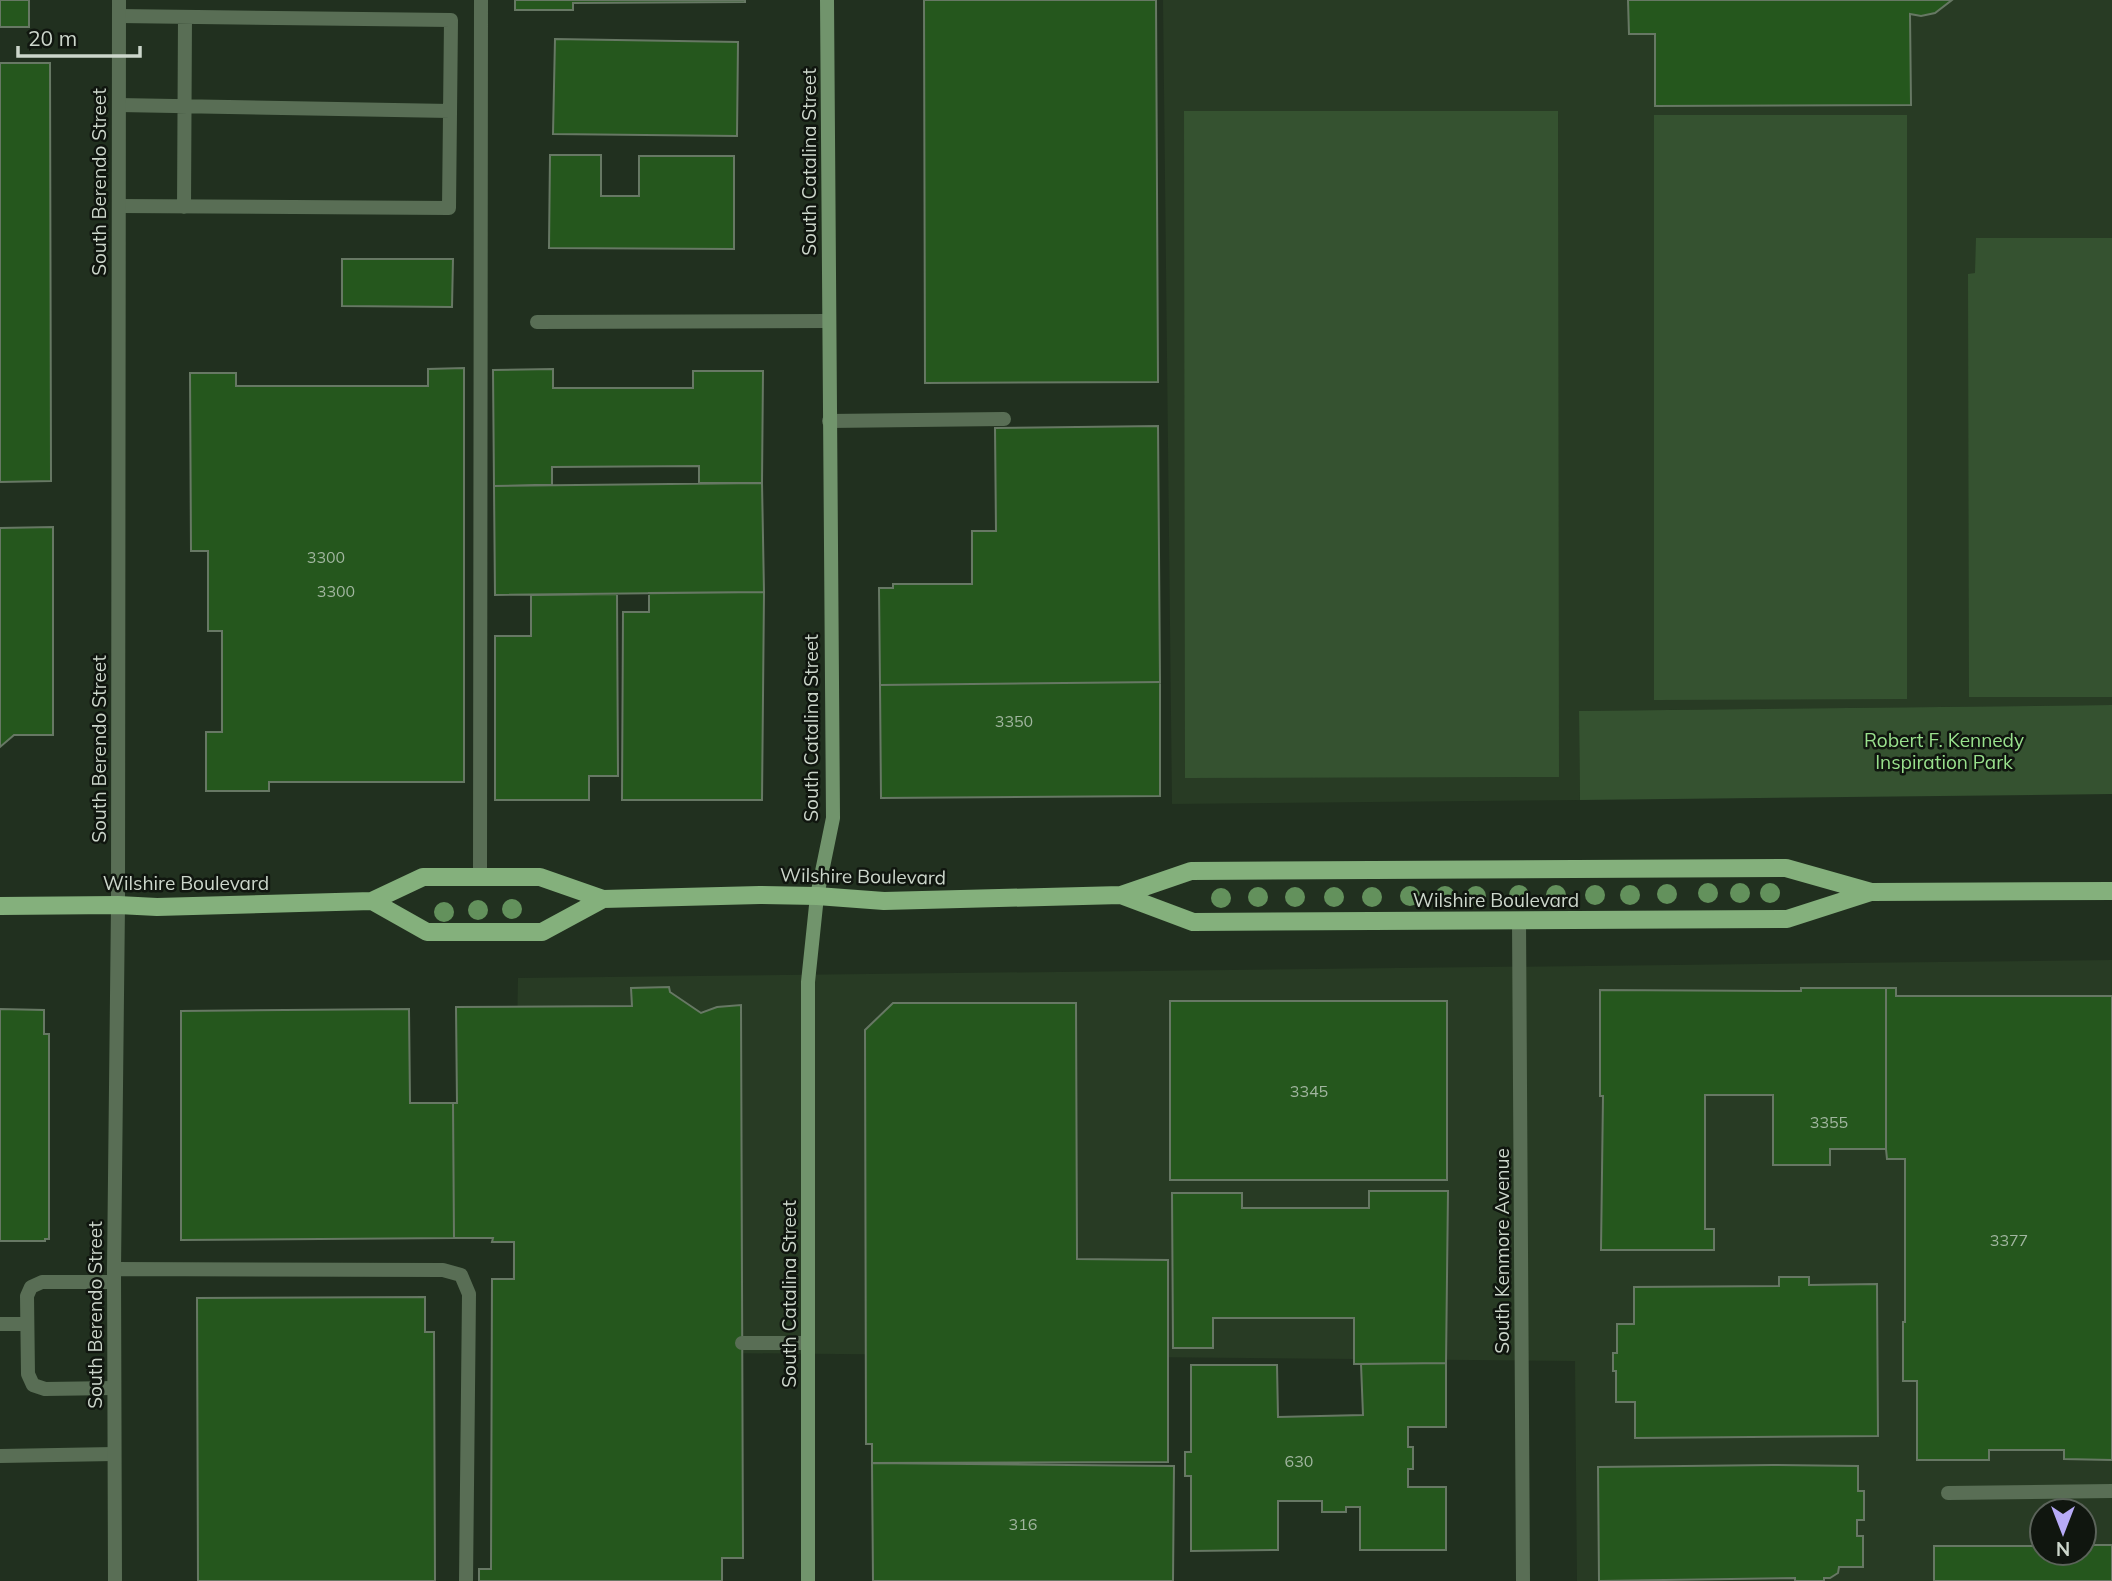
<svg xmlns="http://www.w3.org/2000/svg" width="2112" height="1581" viewBox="0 0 2112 1581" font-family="Mulish,sans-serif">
  <rect width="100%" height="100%" fill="#21301f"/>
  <path fill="#283b24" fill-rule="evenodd" d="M1163,0H2112V705L1579,711L1580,800L1172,804Z
    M2112,960V1581H1577L1575,1361L511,1351L518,978ZM2042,1511H2084V1553H2042Z"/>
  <path fill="#355230" d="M1184,111H1558L1559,777L1185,778Z
    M1654,115H1907V699L1654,700Z
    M1976,238H2112V697H1969L1968,274L1975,273Z
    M2112,705V794L1580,800L1579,711Z"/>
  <path fill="#25571d" stroke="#677864" stroke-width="2" d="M0,0H29V27H0Z
    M515,0H745V2L573,3V10H515Z
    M924,0H1156L1158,382L925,383Z
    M1628,0H1952L1935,13L1921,16L1910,14L1911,105L1655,106V34H1629Z
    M555,39L738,42L737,136L553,134Z
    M0,63H50L51,481L0,482Z
    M550,155H601V196H639V156H734V249L549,248Z
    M342,259H453L452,307L342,306Z
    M464,368V782H269V791H206V732H222V631H208V551H191L190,373H236V386H428V369Z
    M553,369V388H693V371H763L762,483H699V466L552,467V485L494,486L493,370Z
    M1158,426L1160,682L880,685L879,588H893V584H972V531H996L995,428Z
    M762,483L764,592L495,595L494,486Z
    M53,527V735H14L0,747V528Z
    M764,592L762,800H622L623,612H649V593Z
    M617,594L618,776H589V800H495V636H531V595Z
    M1160,682V796L881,798L880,685Z
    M669,987L670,992L701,1013L717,1007L741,1005L743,1558H722V1581H479V1569H491L492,1279H514V1242H492L493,1238H454L453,1103H457L456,1007L632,1006L631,988Z
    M1801,988H1886V1149H1830V1165H1773V1095H1705V1229H1714V1250H1601L1603,1096H1600V990L1801,991Z
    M1886,988H1896V996H2112V1460L2064,1459V1450H1989V1460H1917V1381H1903V1322H1905V1159H1887L1886,1149Z
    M1170,1001H1447V1180H1170Z
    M893,1003H1076L1077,1259L1168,1260V1462L872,1463V1444H866L865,1030Z
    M0,1009L44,1010V1034H49V1239H45V1241H0Z
    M409,1009L410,1103H453L454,1238L181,1240V1011Z
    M1369,1191H1448L1446,1363L1354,1364V1318H1213V1348H1173L1172,1193H1242V1208H1369Z
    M1779,1277H1809V1285L1877,1284L1878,1436L1635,1438V1402H1616V1371H1613V1353H1617V1324H1634V1287L1779,1286Z
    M425,1297V1332H434L435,1581H198L197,1298Z
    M1446,1363V1427H1408V1447H1413V1469H1408V1487H1446V1550H1360V1507H1346V1512H1322V1501H1278V1550L1191,1551V1476H1185V1452H1191V1365H1277L1278,1417L1363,1415L1361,1364Z
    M872,1463L1174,1466L1173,1581H873Z
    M1772,1465L1858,1466V1491H1864V1520H1857V1536H1863V1567H1839L1838,1573L1830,1578H1824V1581H1795V1578L1599,1581L1598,1467Z
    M2084,1545H2112V1581H1934V1546H2042V1553H2084Z"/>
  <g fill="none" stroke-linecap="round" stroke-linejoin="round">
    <path stroke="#596e55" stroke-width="14" d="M119,16L451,20L449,208L119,206
      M119,105L450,111
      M184,207L185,17
      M537,322L828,321
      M829,421L1004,419
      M480,877L481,0
      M114,1269L443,1270L461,1275L469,1294L466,1581
      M114,1282H42L31,1287L27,1296L28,1374L33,1385L45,1389L114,1388
      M0,1324H27
      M742,1343H808
      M0,1456L114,1454
      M1948,1493L2112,1491"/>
    <path stroke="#596e55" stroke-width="14" d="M1519,920L1523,1581
      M115,1581L114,1269L118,905L119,0"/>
    <path stroke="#71946c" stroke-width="14" d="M808,1581V982L817,896L833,818L827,0"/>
    <path stroke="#84b07c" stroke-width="18" d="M1121,895L1193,922L1787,919L1871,892
      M372,901L427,932H542L603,899
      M0,906L118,905L157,907L372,901L423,877H540L603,899L760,895L817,896L884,901L1121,895L1191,871L1786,868L1871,892L2112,891"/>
  </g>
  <g fill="#63915c">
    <circle cx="1708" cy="893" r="10"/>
    <circle cx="1740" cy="893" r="10"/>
    <circle cx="1770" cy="893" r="10"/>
    <circle cx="1667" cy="894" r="10"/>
    <circle cx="1519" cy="895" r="10"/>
    <circle cx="1556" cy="895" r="10"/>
    <circle cx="1595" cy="895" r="10"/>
    <circle cx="1630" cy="895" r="10"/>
    <circle cx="1410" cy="896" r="10"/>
    <circle cx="1445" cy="896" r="10"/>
    <circle cx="1476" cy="896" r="10"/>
    <circle cx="1258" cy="897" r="10"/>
    <circle cx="1295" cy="897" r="10"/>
    <circle cx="1334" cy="897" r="10"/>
    <circle cx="1372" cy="897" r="10"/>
    <circle cx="1221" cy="898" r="10"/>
    <circle cx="512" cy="909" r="10"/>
    <circle cx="478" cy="910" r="10"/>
    <circle cx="444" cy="912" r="10"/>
  </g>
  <g text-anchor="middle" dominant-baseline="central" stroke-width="5" stroke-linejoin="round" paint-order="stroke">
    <g font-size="16" fill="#a2b6a0">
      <text x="326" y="557">3300</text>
      <text x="336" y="591">3300</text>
      <text x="1014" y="721">3350</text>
      <text x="1309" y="1091">3345</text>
      <text x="1829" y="1122">3355</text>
      <text x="2009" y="1240">3377</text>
      <text x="1299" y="1461">630</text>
      <text x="1023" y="1524">316</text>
    </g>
    <g font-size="19" fill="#ccd6cb" stroke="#10160f">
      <text transform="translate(809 162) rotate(-90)">South Catalina Street</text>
      <text transform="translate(99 182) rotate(-90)">South Berendo Street</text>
      <text transform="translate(811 728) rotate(-90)">South Catalina Street</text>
      <text transform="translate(99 749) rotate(-90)">South Berendo Street</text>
      <text transform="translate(863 876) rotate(1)">Wilshire Boulevard</text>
      <text x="186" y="883">Wilshire Boulevard</text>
      <text x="1496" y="900">Wilshire Boulevard</text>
      <text transform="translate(1502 1251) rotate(-90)">South Kenmore Avenue</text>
      <text transform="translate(789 1294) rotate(-90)">South Catalina Street</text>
      <text transform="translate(95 1315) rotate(-90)">South Berendo Street</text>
    </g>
    <g font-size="19" fill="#99e18d" stroke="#10160f">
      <text x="1944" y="740">Robert F. Kennedy<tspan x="1944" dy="22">Inspiration Park</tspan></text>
    </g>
  </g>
  <g transform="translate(2063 1532) rotate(180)"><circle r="33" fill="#10160f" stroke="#5b635a" stroke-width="2"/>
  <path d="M0-5L12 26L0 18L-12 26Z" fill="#b7abf7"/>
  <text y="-10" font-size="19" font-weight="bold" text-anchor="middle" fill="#ccd6cb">N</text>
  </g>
  <path d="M18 46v10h122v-10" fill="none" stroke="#ccd6cb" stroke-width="3.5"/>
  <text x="28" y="46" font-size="21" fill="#ccd6cb" stroke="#10160f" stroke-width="5" paint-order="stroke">20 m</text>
</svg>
